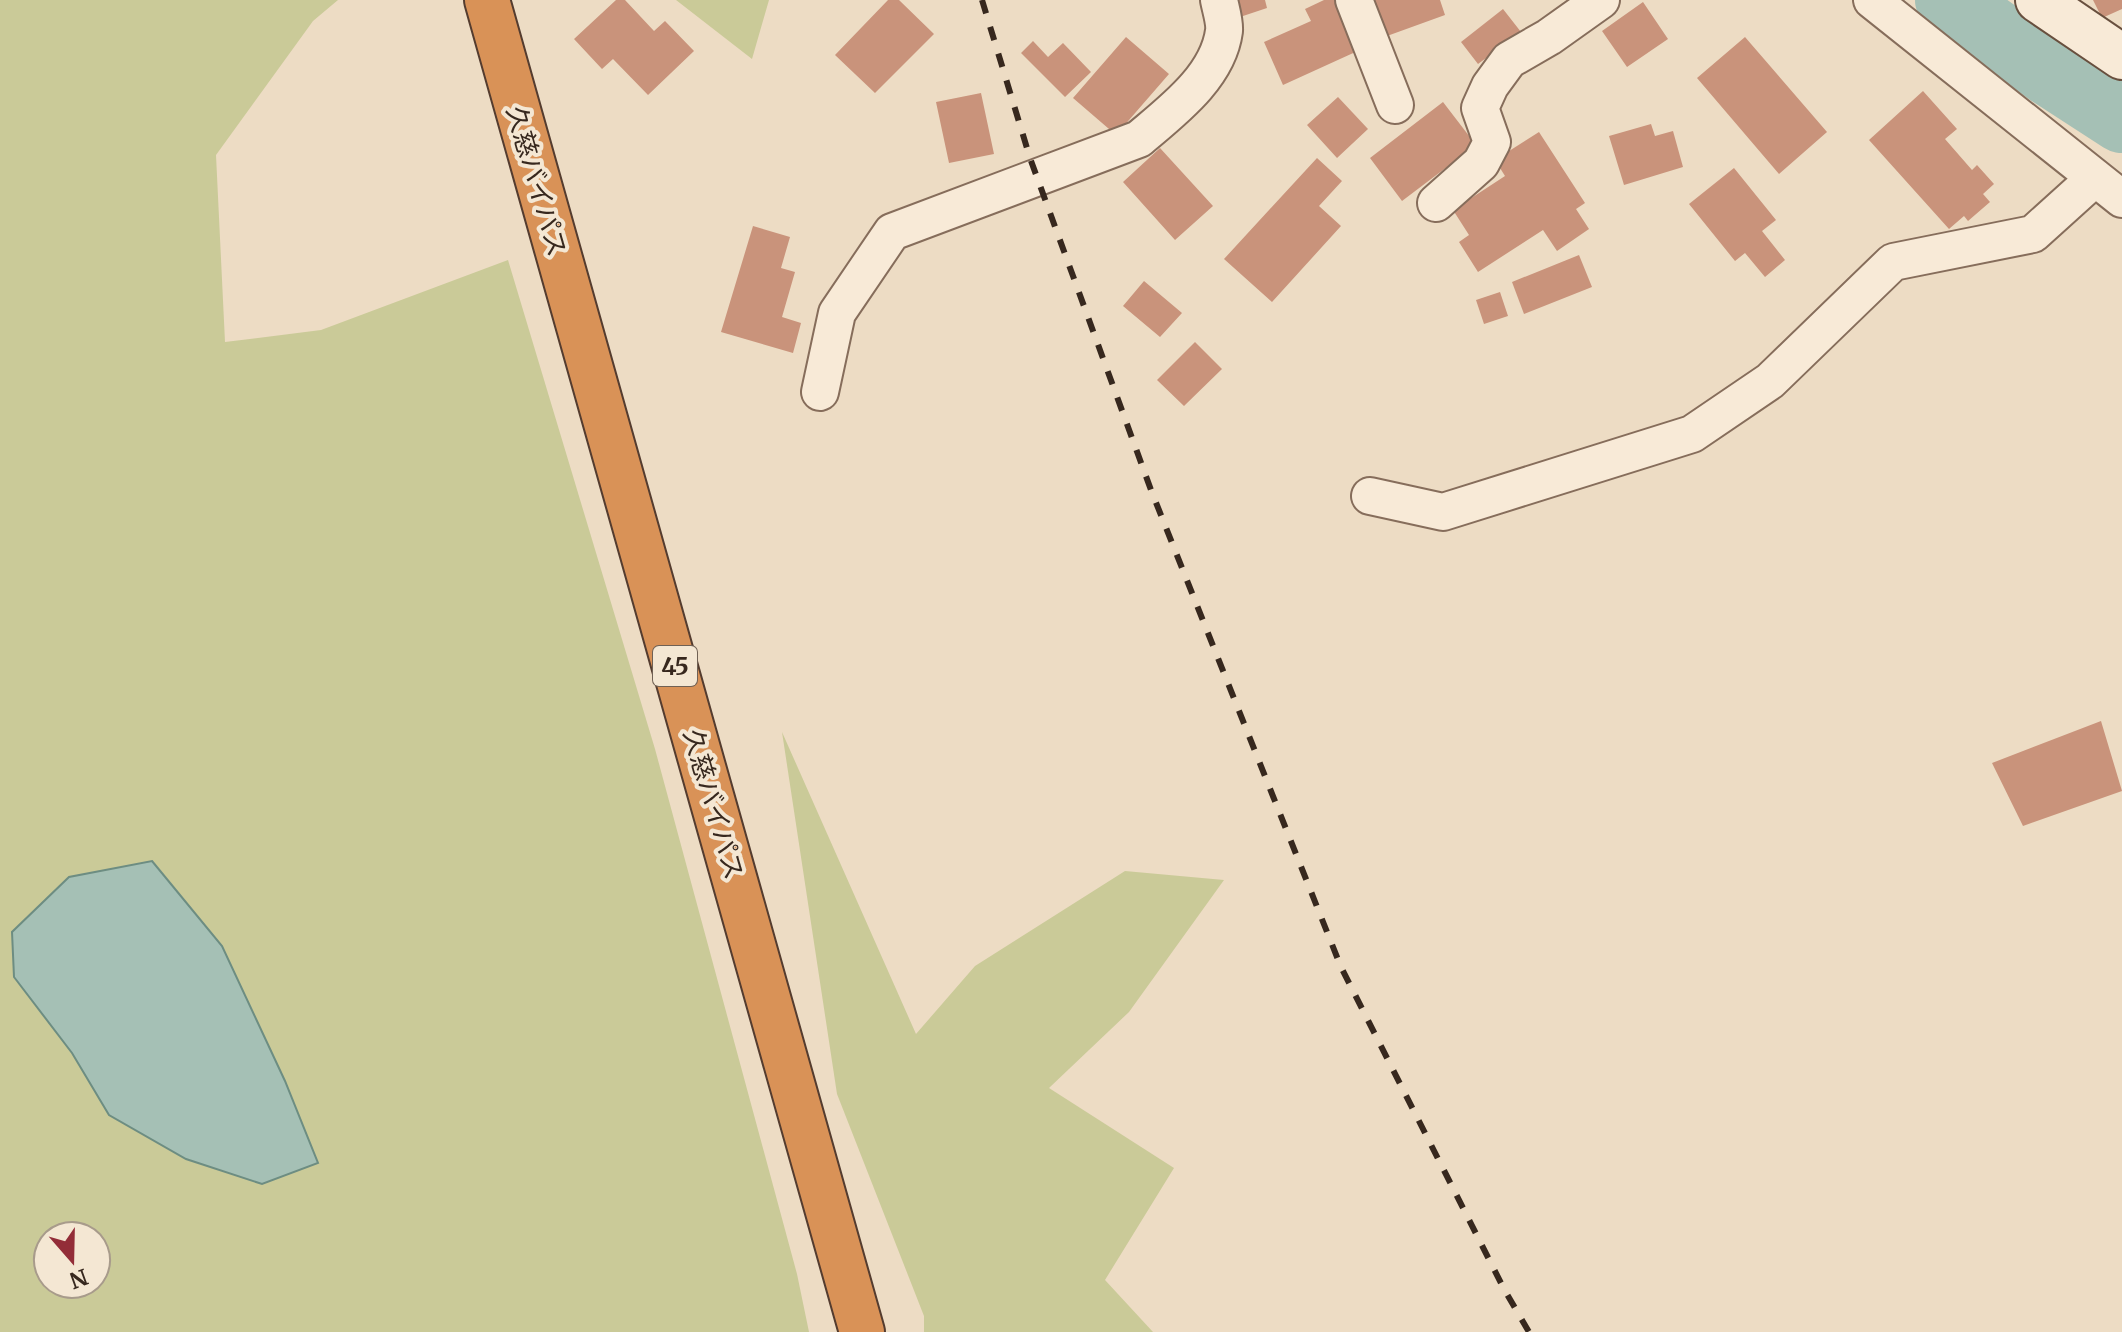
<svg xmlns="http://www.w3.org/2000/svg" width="2122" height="1332" viewBox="0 0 2122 1332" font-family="Merriweather,'Noto Sans JP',serif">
  <rect width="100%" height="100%" fill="#eddcc4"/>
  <path fill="#caca98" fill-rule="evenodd" d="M0,0H338L313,21L216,155L225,342L321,330L508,260L655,749L797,1274L809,1332H0ZM153,861L222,946L109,1115L72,1053L69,877ZM48,1236H96V1284H48Z
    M676,0H769L752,59Z
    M782,732L916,1034L975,966L1125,871L1224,880L1129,1012L1049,1088L1174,1168L1105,1280L1153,1332H924V1316L837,1094Z"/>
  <path fill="#a5c0b5" stroke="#6d8d82" stroke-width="2" d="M152,861L222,946L285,1081L318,1163L262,1184L186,1159L109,1115L72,1053L14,977L12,932L69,877Z"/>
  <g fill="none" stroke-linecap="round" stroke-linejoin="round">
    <path stroke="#a5c0b5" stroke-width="68" d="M1949,0L2051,73L2122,119"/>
  </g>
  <path fill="#c9937b" d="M616,0H625L654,31L665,21L694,51L648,95L613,59L602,69L574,39Z
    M888,0H899L934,34L875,93L835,55Z
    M1229,0H1265L1267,8L1234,19Z
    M1324,0H1340L1362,49L1283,85L1264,42L1311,21L1305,9Z
    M1374,0H1440L1445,15L1387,36Z
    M2093,0H2122V9L2102,18Z
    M1643,2L1668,39L1627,67L1602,31Z
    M1503,9L1521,32L1478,64L1461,42Z
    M1126,37L1169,74L1116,135L1073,98Z
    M1745,37L1827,132L1779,174L1697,78Z
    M1033,41L1048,57L1063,43L1091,72L1065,97L1021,53Z
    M1923,91L1957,129L1945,139L1972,170L1977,165L1994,184L1983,194L1990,202L1968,221L1964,216L1949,229L1869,140Z
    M981,93L994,154L949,163L936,102Z
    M1338,97L1368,129L1337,158L1307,125Z
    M1443,102L1476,145L1402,201L1370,158Z
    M1651,124L1655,136L1673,131L1683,167L1624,185L1609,136Z
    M1539,132L1585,203L1576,209L1589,229L1557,251L1543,230L1478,272L1459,242L1469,235L1453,210L1505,176L1495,160Z
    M1160,148L1213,206L1175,240L1123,182Z
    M1317,158L1342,181L1319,206L1341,226L1272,302L1224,259Z
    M1734,168L1776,220L1762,231L1785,260L1765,277L1745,253L1735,261L1689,204Z
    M753,226L790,237L781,268L795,272L782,317L801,323L793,353L721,332Z
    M1579,255L1592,287L1524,314L1512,282Z
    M1144,281L1182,313L1160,337L1123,306Z
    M1500,292L1508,316L1484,324L1476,300Z
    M1195,342L1222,369L1184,406L1157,380Z
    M2101,721L2122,791L2023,826L1992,763Z"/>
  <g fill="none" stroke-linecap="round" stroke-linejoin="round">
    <defs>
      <path id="street" d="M1354,0L1395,105
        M1872,0L2122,199
        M1436,203L1481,163L1492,142L1480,108L1490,86L1509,60L1549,37L1601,0
        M820,392L837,313L892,232L1139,139C1172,111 1218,77 1224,31C1225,22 1221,10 1219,0
        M1370,496L1443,512L1692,434L1770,381L1893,262L2033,234L2095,178"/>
      <path id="secondary" d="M2038,0L2122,57"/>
      <path id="highway" d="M487,0L862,1332"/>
    </defs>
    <use href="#street" stroke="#866d5b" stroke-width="40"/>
    <use href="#secondary" stroke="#684f3e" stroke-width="48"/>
    <use href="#highway" stroke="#543c2f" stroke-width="48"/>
    <use href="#street" stroke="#f8ead7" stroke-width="36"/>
    <use href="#secondary" stroke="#f8ead7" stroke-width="44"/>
    <use href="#highway" stroke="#d99257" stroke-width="44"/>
    <path stroke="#37281e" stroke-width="6" stroke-dasharray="14 14" stroke-linecap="butt" d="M982,0L1030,158L1151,490L1341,967L1504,1289L1529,1332"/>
  </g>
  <g text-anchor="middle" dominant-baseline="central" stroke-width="8" stroke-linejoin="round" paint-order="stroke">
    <rect fill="#f4e7d3" stroke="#706154" stroke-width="2" x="653" y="646" width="44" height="40" rx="6"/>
    <g font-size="24" font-weight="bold" fill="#37281e">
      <text x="675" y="666">45</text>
    </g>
    <g font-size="26" fill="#37281e" stroke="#f4e7d3">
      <text transform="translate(537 181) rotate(74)">久慈バイパス</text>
      <text transform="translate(714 804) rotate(74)">久慈バイパス</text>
    </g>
  </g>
  <g transform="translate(72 1260) rotate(160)"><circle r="38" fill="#f4e7d3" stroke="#a89b8b" stroke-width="2"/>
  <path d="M0-6L14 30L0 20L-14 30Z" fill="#932d38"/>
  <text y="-12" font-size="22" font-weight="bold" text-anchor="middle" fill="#37281e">N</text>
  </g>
</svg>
